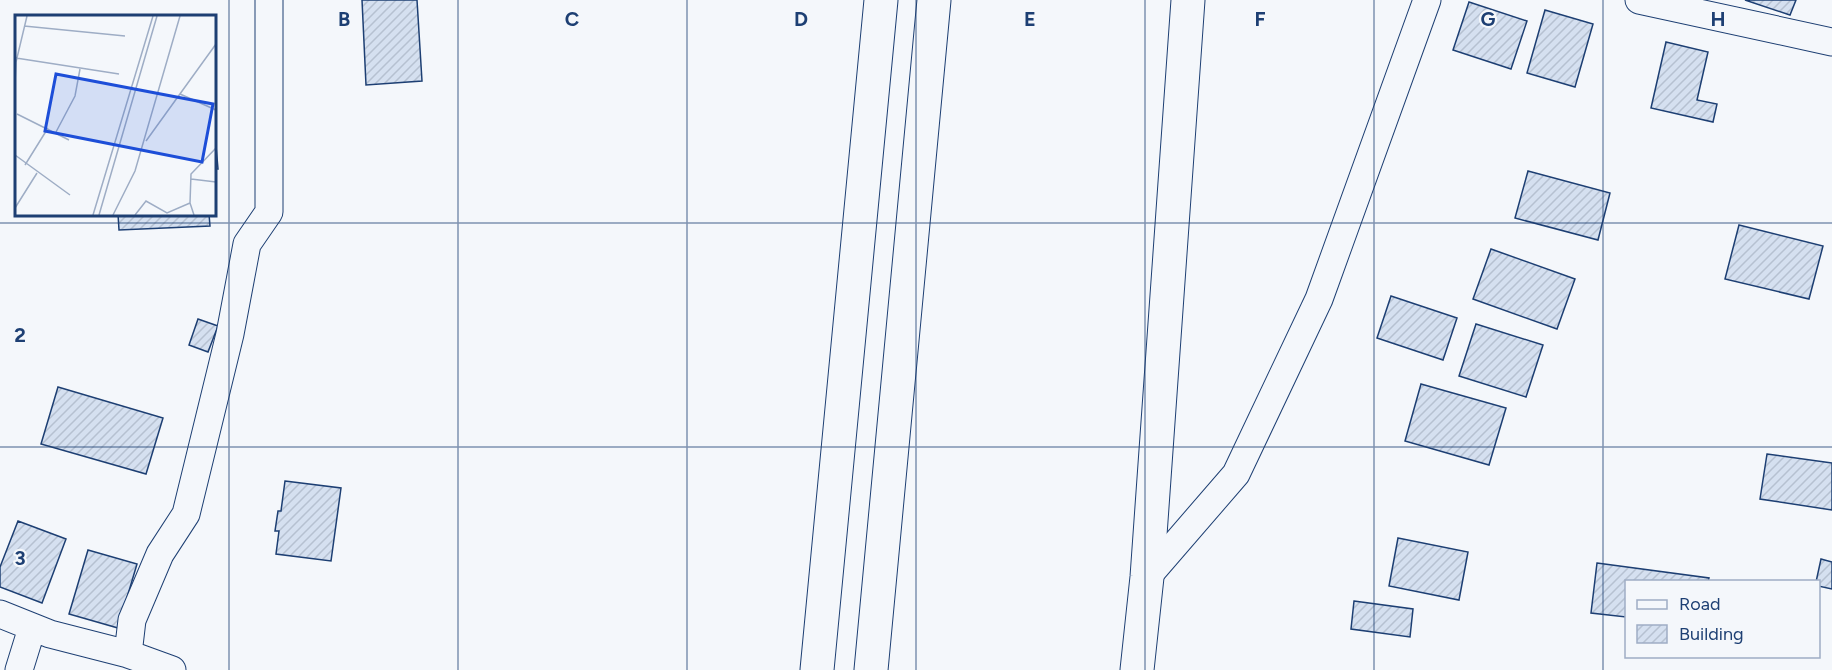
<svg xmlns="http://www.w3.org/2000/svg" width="1832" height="670" viewBox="0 0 1832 670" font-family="Figtree,sans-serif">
  <defs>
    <pattern id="building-hatch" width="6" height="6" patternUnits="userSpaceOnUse" patternTransform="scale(1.5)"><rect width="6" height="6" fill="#d5e0f0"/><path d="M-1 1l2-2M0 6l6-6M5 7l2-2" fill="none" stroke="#b6c1d1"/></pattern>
  </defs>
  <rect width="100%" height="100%" fill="#f4f7fb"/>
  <path fill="url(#building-hatch)" stroke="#1d3f73" stroke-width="1.5" d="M362,0H417L422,81L366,85Z
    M1745,0H1796L1790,15Z
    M1469,2L1527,21L1511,69L1453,50Z
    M1545,10L1593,24L1575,87L1527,73Z
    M1666,42L1708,52L1697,100L1717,104L1713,122L1651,108Z
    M214,123L218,169H214Z
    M1528,171L1610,193L1598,240L1515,218Z
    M118,214H209L210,226L119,230Z
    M1739,225L1823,246L1809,299L1725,279Z
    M1491,249L1575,279L1557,329L1473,299Z
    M1391,296L1457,318L1443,360L1377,338Z
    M198,319L218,326L208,352L189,345Z
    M1476,324L1543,345L1526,397L1459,376Z
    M1421,384L1506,408L1489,465L1405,441Z
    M58,387L163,418L146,474L41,444Z
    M1767,454L1832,463V510L1760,499Z
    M285,481L341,488L331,561L276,554L279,531H275L278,511H281Z
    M18,521L66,539L42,603L0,587V567Z
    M1398,538L1468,552L1459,600L1389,586Z
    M88,550L137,564L118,628L69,614Z
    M1821,559L1832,562V589L1818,586V582H1816Z
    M1597,563L1709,578L1708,582H1626V617L1591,613Z
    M1354,601L1413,609L1410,637L1351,629Z"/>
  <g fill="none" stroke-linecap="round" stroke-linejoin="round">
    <defs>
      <path id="street" d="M1639,0L1832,42
        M1147,577L1236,474L1319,299L1427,0
        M0,614L50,634L128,654L172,670
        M128,654L132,620L160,554L186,514L230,334L247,244L269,212V0
        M19,670L32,628"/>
      <path id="secondary" d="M1137,670L1147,577L1188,0"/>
      <path id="highway" d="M817,670L881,0
        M871,670L934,0"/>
    </defs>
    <use href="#street" stroke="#1d3f73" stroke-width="29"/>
    <use href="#secondary" stroke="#1d3f73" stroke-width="35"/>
    <use href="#highway" stroke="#1d3f73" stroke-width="35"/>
    <use href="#street" stroke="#f4f7fb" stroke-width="27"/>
    <use href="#secondary" stroke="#f4f7fb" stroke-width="33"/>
    <use href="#highway" stroke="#f4f7fb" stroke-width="33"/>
  </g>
  <path fill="none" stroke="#1d3f73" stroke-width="1.5" stroke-opacity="0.55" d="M229,0V670M458,0V670M687,0V670M916,0V670M1145,0V670M1374,0V670M1603,0V670M0,223H1832M0,447H1832"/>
  <g transform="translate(15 15)">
    <rect width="201" height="201" fill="#f4f7fb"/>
    <path fill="none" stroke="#9eadc5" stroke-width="1.5" d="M9,11L110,21M1,43L104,59M0,68L1,47L12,1M165,79L201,95M2,99L54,125M41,117L60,81L65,54M131,126L201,29M0,140L55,180M10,150L33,113M176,164L201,167M0,193L22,158M78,200L138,1M84,200L142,1M98,200L120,156L165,1M120,200L131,186L152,198L175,188M179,200L175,188L176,159L201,133"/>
    <path fill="#1d4ed8" fill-opacity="0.15" stroke="#1d4ed8" stroke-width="3" d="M41,59L198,89L187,147L30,116Z"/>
    <rect width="201" height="201" fill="none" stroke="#1d3f73" stroke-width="3"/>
  </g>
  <g font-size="20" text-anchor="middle" font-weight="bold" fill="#1d3f73" stroke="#f4f7fb" stroke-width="4.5" stroke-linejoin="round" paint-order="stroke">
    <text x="344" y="26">B</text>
    <text x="572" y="26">C</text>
    <text x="801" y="26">D</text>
    <text x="1030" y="26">E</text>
    <text x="1260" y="26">F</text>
    <text x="1488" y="26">G</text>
    <text x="1718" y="26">H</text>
    <text x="20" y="342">2</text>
    <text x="20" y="565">3</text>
  </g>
  <rect x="1625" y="580" width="195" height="78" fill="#f4f7fb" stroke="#9eadc5" stroke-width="1.5"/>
  <rect x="1637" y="600" width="30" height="9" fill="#f4f7fb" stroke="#9eadc5" stroke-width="1.5"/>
  <text x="1679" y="610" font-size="18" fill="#1d3f73">Road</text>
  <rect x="1637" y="625" width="30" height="18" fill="url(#building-hatch)" stroke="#9eadc5" stroke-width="1.5"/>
  <text x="1679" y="640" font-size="18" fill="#1d3f73">Building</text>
</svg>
